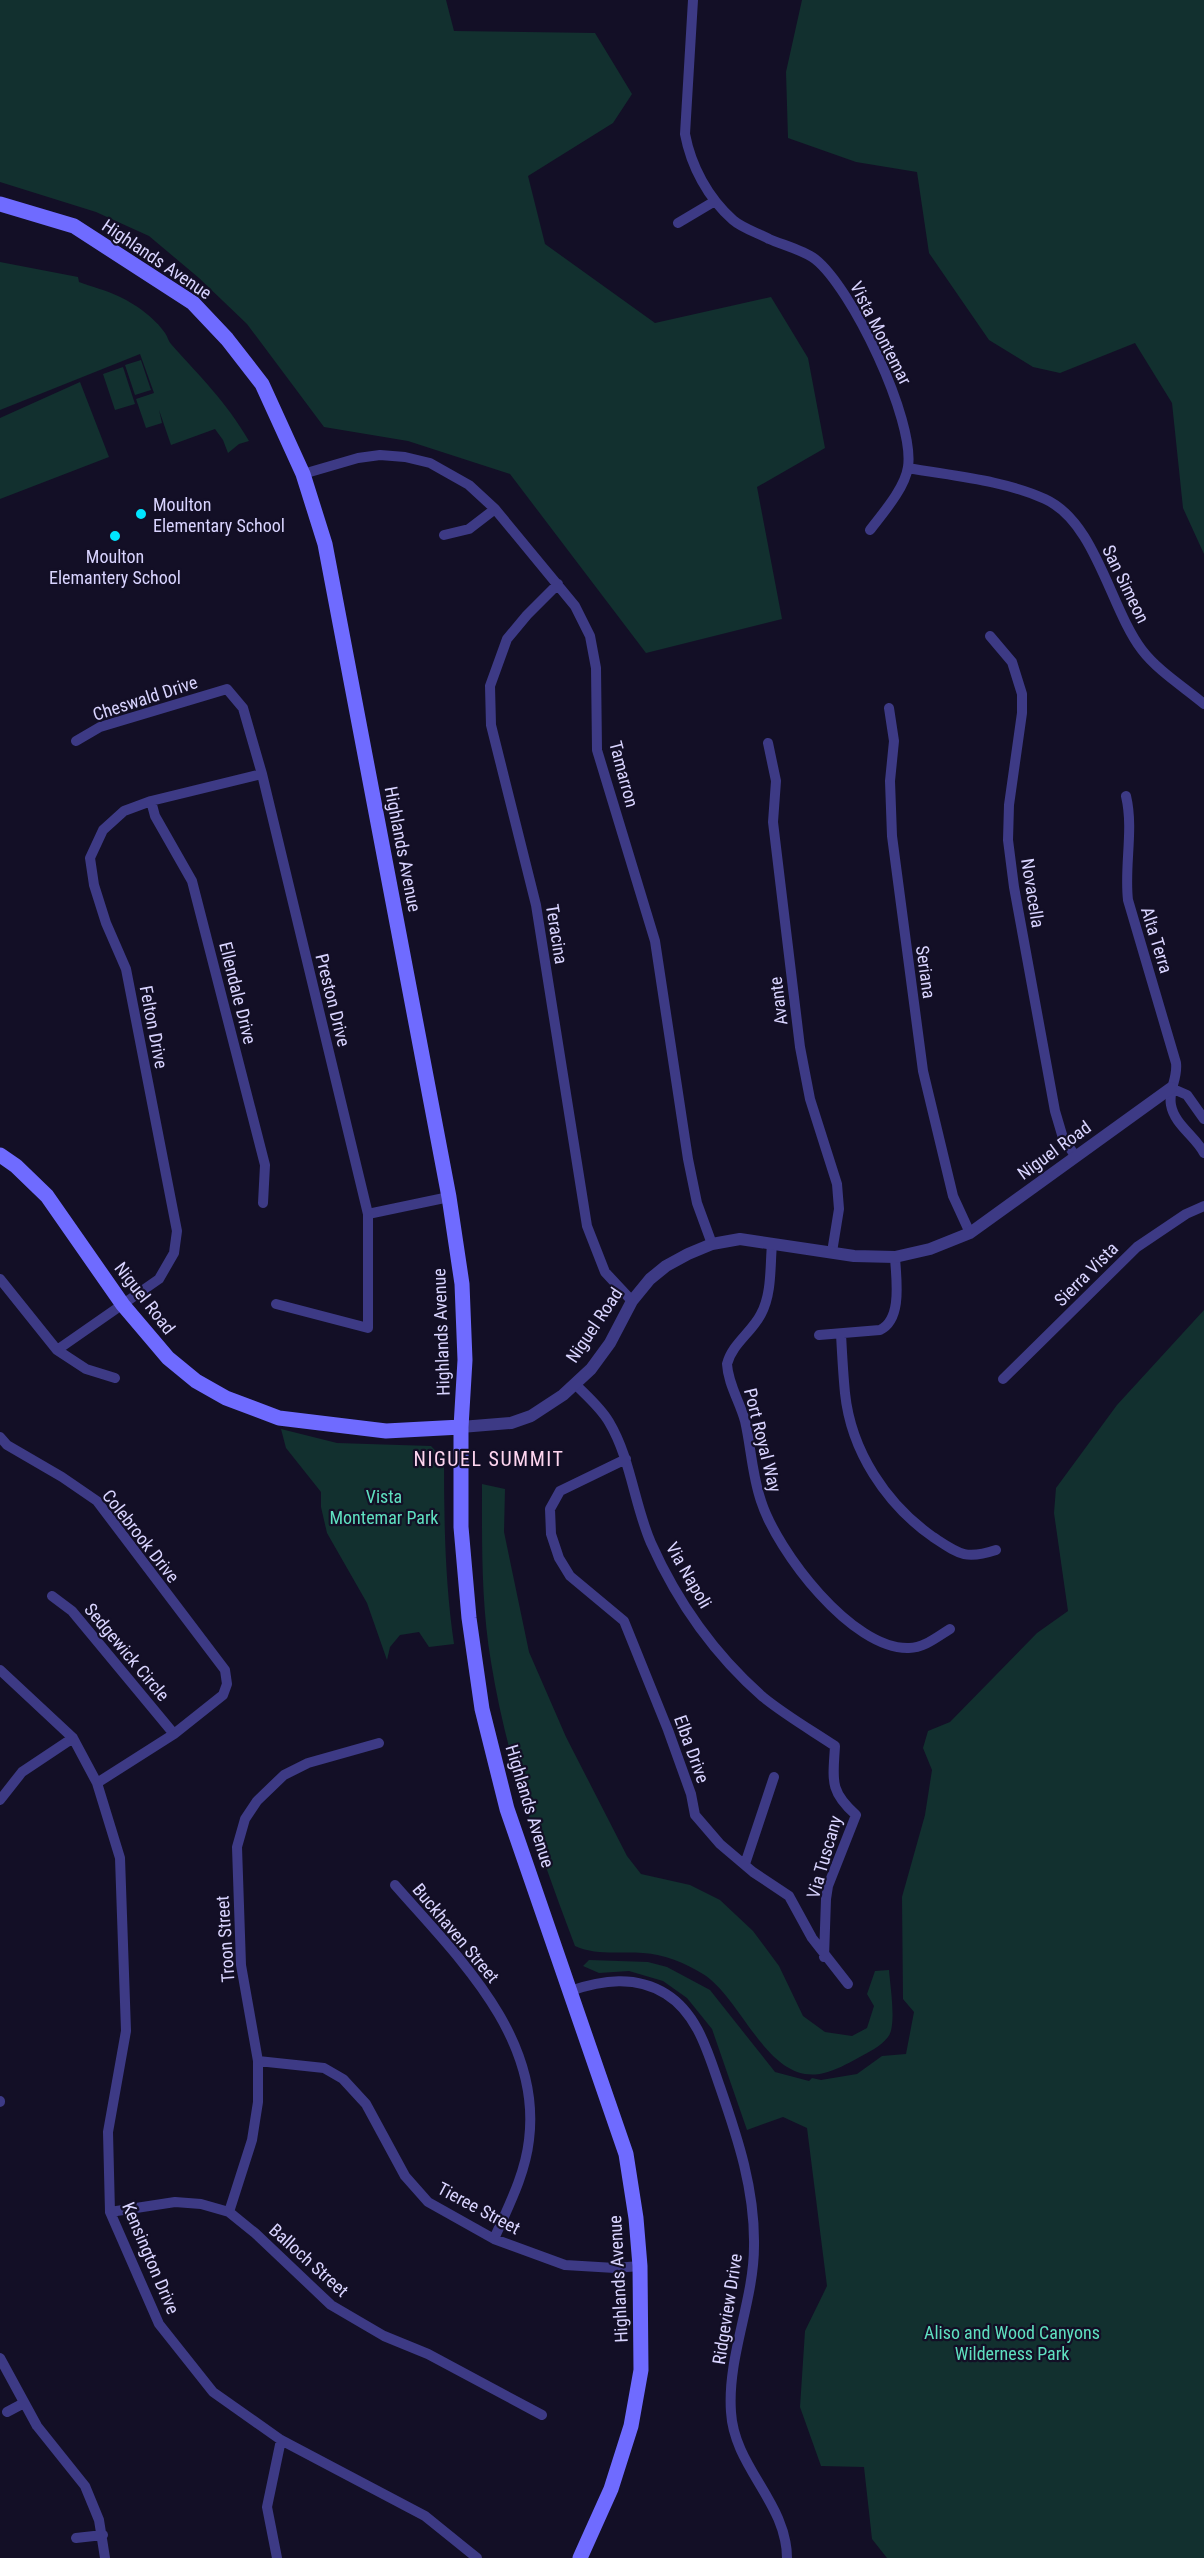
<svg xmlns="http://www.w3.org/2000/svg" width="1204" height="2558" viewBox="0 0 1204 2558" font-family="'Roboto Condensed',sans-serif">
  <rect width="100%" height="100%" fill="#130f26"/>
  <path fill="#12302f" d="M0,0H446L454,31L595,33L632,94L613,123L528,176L545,244L655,323L771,297L808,358L825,448L757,487L782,619L646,653L510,474L408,441L324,427L247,324L199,278L149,236L96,212L0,182Z
    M802,0H1204V554L1183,508L1172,403L1135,343L1060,373L1033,367L989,340L929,253L917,172L856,162L788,138L786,72Z
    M0,262L78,277L79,282C92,287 106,290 118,296C134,303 155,318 165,333C168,337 168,341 171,344C201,378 225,400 249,441L239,444L228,453L223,440L215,429L171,445L159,410L162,423L146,428L136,399L154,393L140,354L0,410Z
    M141,360L151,390L135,395L125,365Z
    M123,367L135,404L115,410L103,374Z
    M80,382L109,457L0,499V418Z
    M1204,1310V2558H887L872,2539L864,2467L821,2466L800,2407L805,2331L827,2286L807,2128L783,2117L747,2130L712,2029L687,1998L663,1981L629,1971L599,1973L583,1966L589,1960L648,1962L667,1967L710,1990L775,2072L809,2081L812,2078L821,2080L857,2074L882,2056L906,2054L914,2012L903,1999L902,1897L925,1815L932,1770L923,1748L928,1731L950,1722L1037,1633L1068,1611L1054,1513L1056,1488L1117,1405Z
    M281,1429L337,1443L431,1446L444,1460C444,1522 445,1582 454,1644L429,1647L419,1632L400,1635L390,1647L387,1660L367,1603L327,1533L321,1507V1492L286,1448Z
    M482,1484L505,1489L504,1532L529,1652L566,1737L627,1856L641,1874L690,1885L720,1900L753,1931L779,1966L803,2016L825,2032L852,2036L867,2028L874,2006L867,1994L875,1971L889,1970C890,1985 897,2026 888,2037C880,2047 869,2052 858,2058C847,2064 836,2070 824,2073C768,2087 743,1999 703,1974C685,1963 664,1954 643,1953C619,1951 597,1956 575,1946C540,1853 507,1761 491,1662C481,1603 482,1543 482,1484Z"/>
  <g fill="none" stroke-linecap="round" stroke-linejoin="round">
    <path stroke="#3d3a85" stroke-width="10" d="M693,0L685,134C691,166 708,198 733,220C742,228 758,233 769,239C783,245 803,250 815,259C852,288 915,420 908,467C905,488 883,513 870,530
      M678,223L715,201
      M908,468C953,476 1003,480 1045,499C1096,522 1110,608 1142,650C1158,671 1184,687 1204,704
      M303,474L358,458L380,455L405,457L430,463L469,485L495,509L575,606L590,636L596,668L597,750L655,941L688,1159L697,1203L712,1244
      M444,535L469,529L495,509
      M558,584L527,615L507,639L490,686L491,725L536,905L587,1226L605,1272L632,1301
      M990,636L1012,662L1022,694V713L1009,805L1008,840L1014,887L1055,1111L1063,1138L1076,1157
      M889,708L894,741L890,781L892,836L923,1071L953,1196L970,1233
      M76,741L100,727L227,689L243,708L262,774L368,1214V1328L276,1304
      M768,743L776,781L773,822L800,1047L810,1099L837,1184L839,1209L832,1252
      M1126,796C1134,830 1124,866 1128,900L1176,1063C1178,1079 1168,1090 1171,1105C1174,1124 1196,1137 1204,1153
      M151,801L155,816L192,881L265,1165L263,1203
      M1171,1088L1187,1095L1204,1119
      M368,1214L449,1197
      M772,1244C770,1266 772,1294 761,1314C752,1332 732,1344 727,1364C728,1384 740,1402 745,1421C751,1447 752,1475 761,1501C777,1551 852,1650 909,1648C924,1648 937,1637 950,1629
      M0,1279L57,1350L86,1369L115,1378
      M841,1334C842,1353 843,1373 845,1393C851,1451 886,1504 933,1537C959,1554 965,1560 996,1550
      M819,1335L880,1330C903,1319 896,1278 895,1257
      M57,1350L159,1279L174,1253L177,1231L126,969L106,923L94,885L90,858L103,830L124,811L151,801L262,774
      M1003,1379L1137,1247L1186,1214L1204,1206
      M576,1385C587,1396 601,1408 609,1422C631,1459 634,1504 651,1543C677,1601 715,1655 763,1697C785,1715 811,1730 835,1746C833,1780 829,1791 856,1815L828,1886L826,1899L824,1957
      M0,1437L7,1445L62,1477L97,1501L225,1670L227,1684L223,1695L174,1734L97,1783
      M626,1459L560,1491L550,1509L551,1534L559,1558L570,1576L624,1621L668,1730L691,1794L695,1815L720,1844L753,1872L789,1896L812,1938L848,1984
      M52,1596L72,1611L174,1734
      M0,1670L73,1738L97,1783L120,1858L126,2031L108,2132L110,2212L159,2324L213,2392L281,2440L425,2516L477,2558
      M0,1800L22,1772L73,1738
      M745,1864L774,1777
      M395,1885C457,1956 542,2036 529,2140C525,2175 508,2207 494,2239
      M570,1991C602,1980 636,1975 666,1994C698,2014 708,2053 720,2087C738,2139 755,2190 754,2246C754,2301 727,2357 731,2412C734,2467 787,2503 787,2558
      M258,2061L324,2068L343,2079L366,2104L405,2176L428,2202L494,2239L565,2265L615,2268L640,2266
      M0,2101V2102
      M110,2212L175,2202L201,2204L229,2212L255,2233L331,2305L384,2336L428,2354L542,2415
      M229,2212L252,2140L258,2102V2061L241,1965L237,1847L245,1819L257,1801L284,1775L308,1763L379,1743
      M0,2358L37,2426L85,2486L99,2520L105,2558
      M7,2412L24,2403
      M76,2538L103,2535
      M277,2558L267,2507L281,2440"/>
    <path stroke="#3d3a85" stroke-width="12" d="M461,1427L511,1423L531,1416L563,1395L591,1369L610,1343L632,1301L650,1279L666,1266L688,1254L712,1244L740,1239L854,1256L895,1257L930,1249L970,1233L1171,1088"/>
    <path stroke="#6f6bff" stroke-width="15" d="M0,204L74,226L193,303L227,339L262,384L303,474L325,544L449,1197L462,1284L465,1360L461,1427V1527L469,1618L482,1709L507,1809L626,2154L636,2218L640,2266L641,2370L631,2426L611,2489L580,2558
      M0,1155L16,1166L47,1196L123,1305L168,1358L196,1381L226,1398L279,1418L386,1431L461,1427"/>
  </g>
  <g fill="#00e5ff" stroke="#130f26" stroke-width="2">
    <circle cx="141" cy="514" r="6"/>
    <circle cx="115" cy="536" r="6"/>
  </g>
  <g text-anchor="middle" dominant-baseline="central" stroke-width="4.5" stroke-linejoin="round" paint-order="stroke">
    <g font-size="18" fill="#d9d4ff" stroke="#130f26">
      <text transform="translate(157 259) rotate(34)">Highlands Avenue</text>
      <text transform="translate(881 333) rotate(63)">Vista Montemar</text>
      <text transform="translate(1126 584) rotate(64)">San Simeon</text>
      <text transform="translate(145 698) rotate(-18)">Cheswald Drive</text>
      <text transform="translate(624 774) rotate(75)">Tamarron</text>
      <text transform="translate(403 849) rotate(79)">Highlands Avenue</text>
      <text transform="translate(1033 893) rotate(81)">Novacella</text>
      <text transform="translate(557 934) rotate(81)">Teracina</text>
      <text transform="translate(1157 940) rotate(73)">Alta Terra</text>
      <text transform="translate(926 972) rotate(82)">Seriana</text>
      <text transform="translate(238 993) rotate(76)">Ellendale Drive</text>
      <text transform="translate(333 1000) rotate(76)">Preston Drive</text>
      <text transform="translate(778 1001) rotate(-97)">Avante</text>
      <text transform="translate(154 1027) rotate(79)">Felton Drive</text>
      <text transform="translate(1054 1150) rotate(-36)">Niguel Road</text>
      <text transform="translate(1086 1274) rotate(-45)">Sierra Vista</text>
      <text transform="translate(145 1298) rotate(52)">Niguel Road</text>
      <text transform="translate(594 1325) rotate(-56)">Niguel Road</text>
      <text transform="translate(441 1332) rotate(-92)">Highlands Avenue</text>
      <text transform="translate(763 1440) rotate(76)">Port Royal Way</text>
      <text transform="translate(141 1536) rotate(52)">Colebrook Drive</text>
      <text transform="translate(689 1575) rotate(60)">Via Napoli</text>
      <text transform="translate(127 1652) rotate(50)">Sedgewick Circle</text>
      <text transform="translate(692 1749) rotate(70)">Elba Drive</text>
      <text transform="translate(530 1806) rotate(73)">Highlands Avenue</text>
      <text transform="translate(824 1857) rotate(-74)">Via Tuscany</text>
      <text transform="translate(456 1933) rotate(50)">Buckhaven Street</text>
      <text transform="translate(225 1939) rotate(-94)">Troon Street</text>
      <text transform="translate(479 2208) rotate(28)">Tieree Street</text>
      <text transform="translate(151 2258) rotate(67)">Kensington Drive</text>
      <text transform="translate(309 2260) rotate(42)">Balloch Street</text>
      <text transform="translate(618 2279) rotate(-93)">Highlands Avenue</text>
      <text transform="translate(727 2309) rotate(-81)">Ridgeview Drive</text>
    </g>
    <g font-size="18" fill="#d9d4ff" stroke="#130f26" text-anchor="start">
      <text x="153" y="504">Moulton<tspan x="153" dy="21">Elementary School</tspan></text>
      <text x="115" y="556" text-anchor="middle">Moulton<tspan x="115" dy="21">Elemantery School</tspan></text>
    </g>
    <g font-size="18" fill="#5fe0c0" stroke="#130f26">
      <text x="384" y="1496">Vista<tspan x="384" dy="21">Montemar Park</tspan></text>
      <text x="1012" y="2332">Aliso and Wood Canyons<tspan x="1012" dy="21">Wilderness Park</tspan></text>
    </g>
    <g font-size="20" letter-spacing="1.5" fill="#ffd6f0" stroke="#130f26">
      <text x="489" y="1459">NIGUEL SUMMIT</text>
    </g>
  </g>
</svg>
